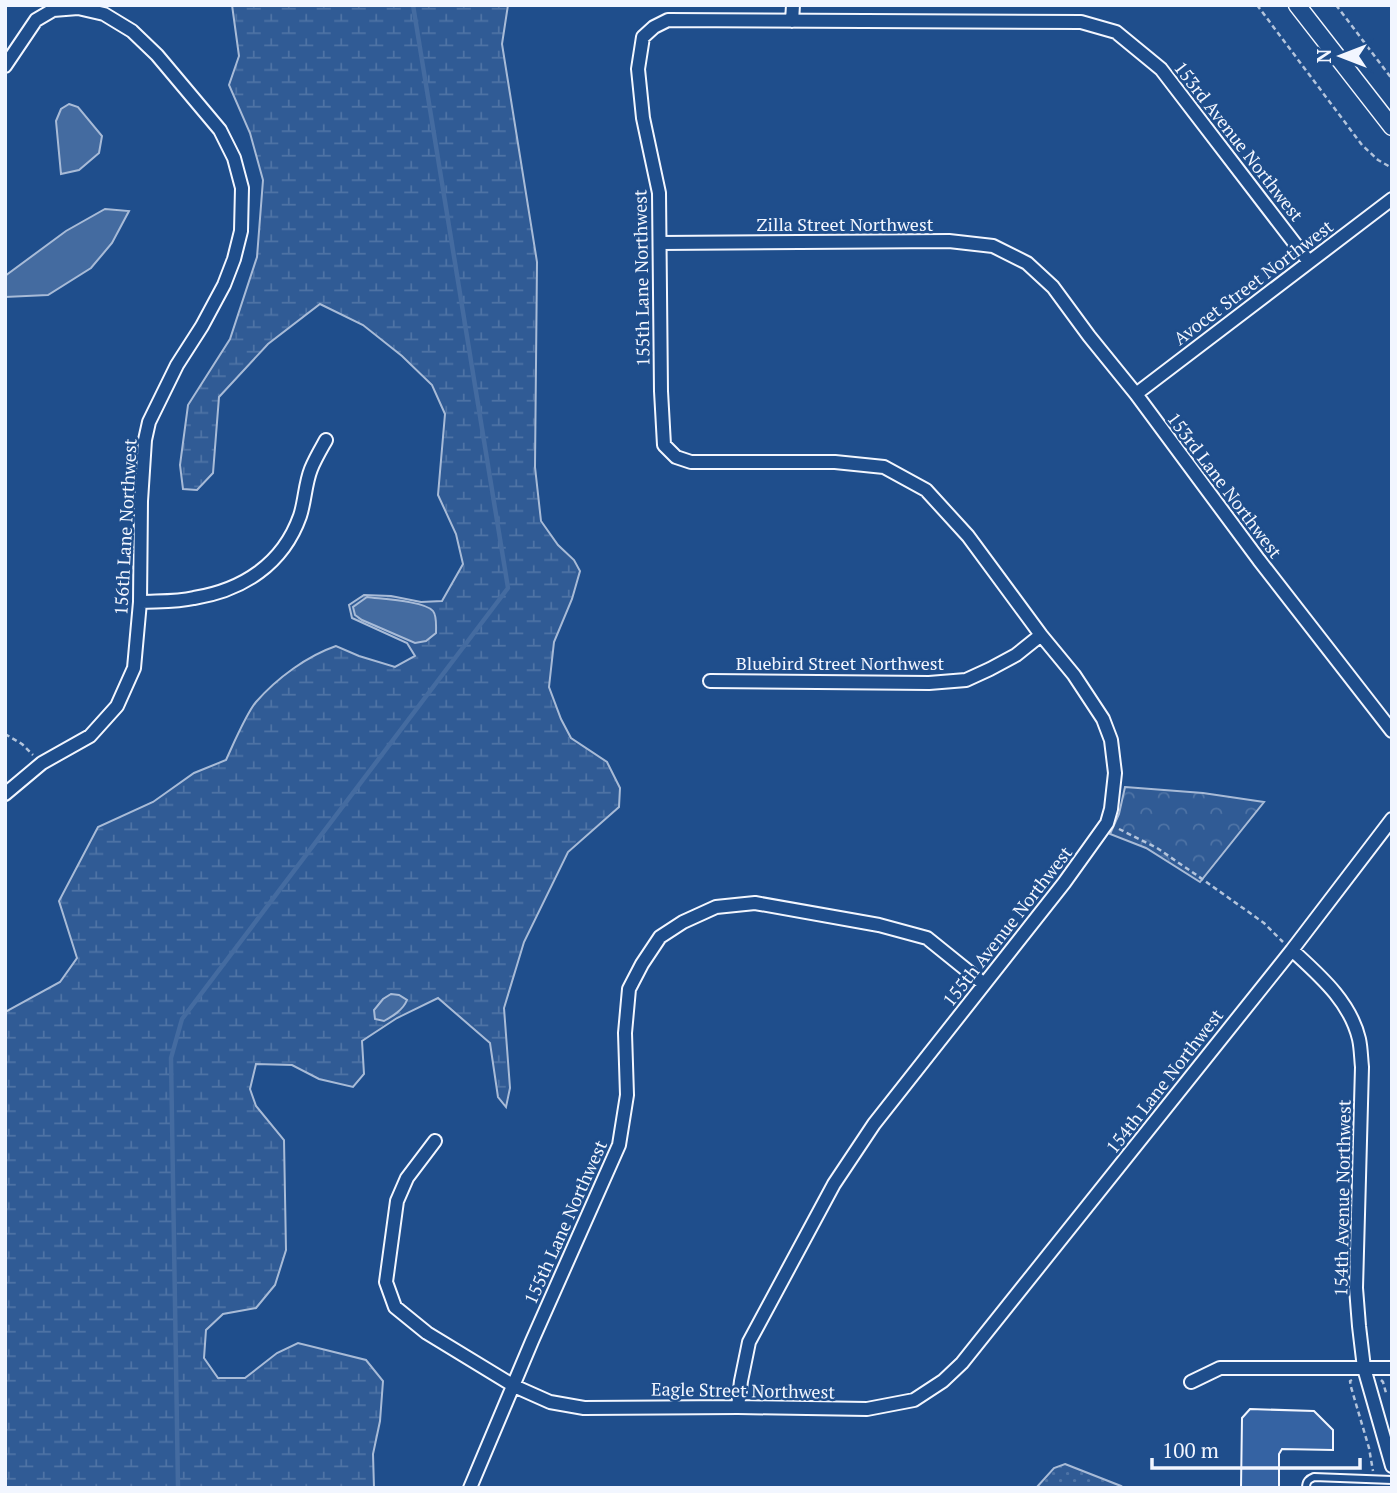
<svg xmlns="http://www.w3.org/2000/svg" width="1397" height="1493" viewBox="0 0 1397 1493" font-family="'PT Serif',serif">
  <defs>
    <pattern id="grass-dots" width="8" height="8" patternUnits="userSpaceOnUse" patternTransform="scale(1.75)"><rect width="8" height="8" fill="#305b95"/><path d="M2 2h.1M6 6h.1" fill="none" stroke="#4e73a5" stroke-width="1.8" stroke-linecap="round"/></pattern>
    <pattern id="wetland-marsh" width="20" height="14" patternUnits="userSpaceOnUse" patternTransform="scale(1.75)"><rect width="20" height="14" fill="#305b95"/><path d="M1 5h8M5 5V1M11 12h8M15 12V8" fill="none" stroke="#4e73a5"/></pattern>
    <pattern id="park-crowns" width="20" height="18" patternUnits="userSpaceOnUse" patternTransform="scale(1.75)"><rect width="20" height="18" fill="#305b95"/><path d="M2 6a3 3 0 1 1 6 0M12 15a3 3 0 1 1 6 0" fill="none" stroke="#4e73a5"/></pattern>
  </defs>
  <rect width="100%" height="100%" fill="#1f4e8c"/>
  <path fill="url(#grass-dots)" stroke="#a8bbd7" stroke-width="2" d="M1065,1464L1121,1486L1124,1488H1036L1054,1468Z"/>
  <path fill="url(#wetland-marsh)" stroke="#a8bbd7" stroke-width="2" d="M232,5H508L502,44L537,262L535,467L541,521L558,545L574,560L580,571L572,599L554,642L549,687L561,719L571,738L607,762L620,788L619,807L568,852L524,942L504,1008L510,1088L506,1107L498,1097L490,1043L438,998L397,1018L362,1041L364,1074L353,1087L319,1079L292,1065L256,1064L250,1089L256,1106L284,1140L286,1250L275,1285L256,1308L223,1314L206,1330L204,1358L218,1378H245L277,1353L298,1343L366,1360L383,1381L380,1421L373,1454L374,1488H5V1012L60,982L77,958L59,901L98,827L153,802L194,773L226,760C233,745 246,714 256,702C277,678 307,656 336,646L359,656L395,667L415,656L407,643L352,618L349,605L364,595L391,596L421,602L442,601L463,564L456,534L438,495L445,414L432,385L402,356L363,325L320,304L268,344L219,397L213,473L197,490L183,489L180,465L188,405L230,339L257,257L263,180L250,133L229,85L239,56Z"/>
  <path fill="url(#park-crowns)" stroke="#a8bbd7" stroke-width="2" d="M1125,787L1203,793L1264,802L1200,882L1146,848L1110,834L1119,814Z"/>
  <path fill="#446ba0" stroke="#a8bbd7" stroke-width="2" d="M69,104L78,107L102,136L99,153L79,170L61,174L56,121L61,109Z
    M105,209L129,211L112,243L91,268L48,295L5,297V276L66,231Z
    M367,597C381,599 425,601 433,611C437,616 436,626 436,633L426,641L415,643L362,620L355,615L353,607Z
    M391,994L399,995L407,1000C403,1010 393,1016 384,1021L375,1019L374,1010L383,999Z"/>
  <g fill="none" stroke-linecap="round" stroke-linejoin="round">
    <path stroke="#446ba0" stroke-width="4.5" d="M178,1488L171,1058L182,1019L508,588L413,5"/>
  </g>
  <path fill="#3563a3" stroke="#f2f6ff" stroke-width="2" d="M1250,1409L1314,1411L1333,1430V1450L1282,1449L1279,1454V1488H1241L1242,1418Z"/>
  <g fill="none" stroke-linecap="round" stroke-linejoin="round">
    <defs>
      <path id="service" d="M1306,1488C1306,1481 1309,1479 1314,1477L1392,1480"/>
      <path id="minor" d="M792,21L793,5
        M5,66L36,20L53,10L78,8L104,14L132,31L157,55L220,130L234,158L242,188L241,231L234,259L224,285L202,326L177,365L149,422L145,440L141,501L140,602L134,668L117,706L90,736L42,763L5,794
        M660,243L949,241L993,246L1027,263L1053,287L1089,336L1136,394L1259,560L1392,731
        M1136,394L1392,199
        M140,602C158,601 177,602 194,598C243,590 283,564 300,516C305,501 305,484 311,469C315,459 321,449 326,440
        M710,681L929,683L966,680L990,669L1016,655L1041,635
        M1292,950C1319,975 1350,1001 1359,1039C1361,1048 1361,1058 1362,1067L1356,1288L1359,1326L1364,1368L1392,1466
        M435,1141L407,1178L397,1201L386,1282L395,1307L427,1333L514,1386L550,1402L584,1408L738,1407L867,1409L914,1400L943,1381L962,1363L1292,950L1392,819
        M1191,1382L1220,1368H1392
        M738,1407L741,1381L749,1342L834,1184L874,1124L1064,883L1107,823L1111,809L1115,773L1111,740L1103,719L1074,675L1041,635L968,536L926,490L884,467L835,462H691L676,457L664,445L661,391L659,193L643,118L638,69L643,37L654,27L668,20L1081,22L1116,32L1161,69L1309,262
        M470,1488L532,1341L619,1145L627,1095L625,1033L629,989L642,964L660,937L683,922L716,907L755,903L879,925L927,938L984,984"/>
      <path id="tertiary" d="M1297,5L1392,127"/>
    </defs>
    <use href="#service" stroke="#f2f6ff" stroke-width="10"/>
    <use href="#minor" stroke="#f2f6ff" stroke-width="16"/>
    <use href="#tertiary" stroke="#f2f6ff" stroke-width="19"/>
    <path stroke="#b3c4dc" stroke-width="2.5" stroke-dasharray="5 3.5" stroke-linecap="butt" d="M1257,5L1362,145L1378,160L1392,168
      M1336,5L1392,79
      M5,734L22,744L33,755
      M1119,829L1157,848L1195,874L1264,923L1283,942
      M1352,1380L1350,1381L1351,1387L1369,1448L1373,1471
      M1381,1380L1383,1382L1386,1393"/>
    <use href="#service" stroke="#1f4e8c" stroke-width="6"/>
    <use href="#minor" stroke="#1f4e8c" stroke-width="12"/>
    <use href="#tertiary" stroke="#1f4e8c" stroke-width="16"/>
  </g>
  <g text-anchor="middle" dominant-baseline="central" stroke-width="5" stroke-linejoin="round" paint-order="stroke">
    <g font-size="18" fill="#f2f6ff" stroke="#1f4e8c">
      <text transform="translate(1239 141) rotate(52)">153rd Avenue Northwest</text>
      <text x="845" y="224">Zilla Street Northwest</text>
      <text transform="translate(641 278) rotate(-91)">155th Lane Northwest</text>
      <text transform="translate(1253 282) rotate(-37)">Avocet Street Northwest</text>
      <text transform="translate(1225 485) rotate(53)">153rd Lane Northwest</text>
      <text transform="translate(125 527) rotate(-87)">156th Lane Northwest</text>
      <text x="840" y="663">Bluebird Street Northwest</text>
      <text transform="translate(1007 926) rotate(-52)">155th Avenue Northwest</text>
      <text transform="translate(1164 1081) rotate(-52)">154th Lane Northwest</text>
      <text transform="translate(1342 1198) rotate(-89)">154th Avenue Northwest</text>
      <text transform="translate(565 1222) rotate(-66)">155th Lane Northwest</text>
      <text transform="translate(743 1390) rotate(1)">Eagle Street Northwest</text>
    </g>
  </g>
  <rect width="1397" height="1493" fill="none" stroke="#f2f6ff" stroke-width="14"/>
  <g transform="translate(1341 56) rotate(270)" stroke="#1f4e8c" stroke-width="5" paint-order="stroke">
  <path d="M0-5L12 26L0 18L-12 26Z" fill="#f2f6ff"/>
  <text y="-10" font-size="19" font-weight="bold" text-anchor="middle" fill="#f2f6ff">N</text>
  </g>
  <path d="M1152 1458v10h208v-10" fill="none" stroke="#f2f6ff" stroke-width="3.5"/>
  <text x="1162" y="1458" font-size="21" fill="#f2f6ff" stroke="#1f4e8c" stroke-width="5" paint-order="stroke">100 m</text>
</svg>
